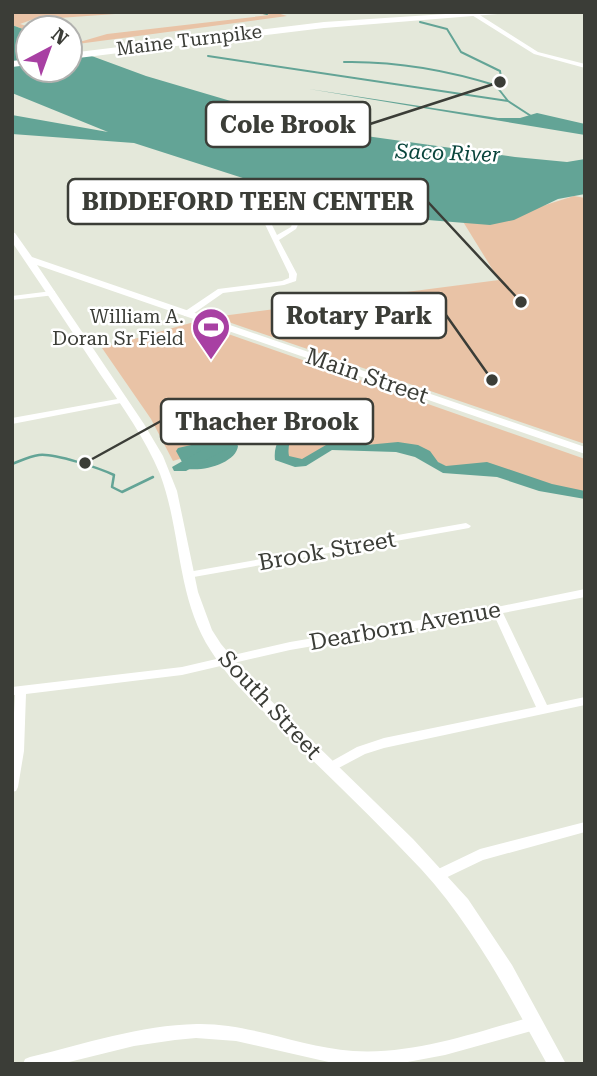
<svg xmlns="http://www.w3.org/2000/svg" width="597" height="1076" viewBox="0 0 597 1076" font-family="'Roboto Serif',serif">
  <rect width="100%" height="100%" fill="#e4e8da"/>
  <path fill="#e9c3a6" d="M12,12H143L31,20L20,24L33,28H28V31L12,25Z
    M240,12H274L287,16L70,45V40L83,41L107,34L270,15Z
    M574,196L585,198V444L214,317L499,280L462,220L539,207Z
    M194,322L585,459V494L502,471L451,470L423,453L336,446L302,463L284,459L287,425L278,415L237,423L224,430L220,446L173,461L151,419L102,348Z"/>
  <path fill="#63a496" d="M12,25L28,31V70H70V48L146,76L275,114L366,136L515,157L567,162L585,159V194L558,199L514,220L490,225L403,218L279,195L249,199L245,194L264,190L286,192L134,143L12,134V115L108,132L12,93Z
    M309,89L498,118H520L537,113L585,124V135Z
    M273,412C318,409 284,433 289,456L302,459L326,445L334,443L366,445L398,442L418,445L430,451L438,462L446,466L487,462L552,484L585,491V499L539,491L497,477L443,473L415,457L396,452L332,450L306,466L295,467L275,460C273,444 282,437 285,423L268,417L254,419Z
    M223,432H229L238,446C236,465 193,475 179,466L182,462L176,451L178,448L200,443Z"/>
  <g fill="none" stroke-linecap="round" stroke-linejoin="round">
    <path stroke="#63a496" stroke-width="2" d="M259,12L267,14
      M420,22L447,29L461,52L500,71L501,78L497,87L508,101L531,116
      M208,56L508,101
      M344,62C397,61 447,70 498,86"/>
    <path stroke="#63a496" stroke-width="2.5" d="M12,464C20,461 30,456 39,455C54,453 99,468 114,475L112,487L122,492L153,477"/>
    <path fill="#63a496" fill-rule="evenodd" d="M282,410L287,412L290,415L287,418L258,423L235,435L228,448L186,471H174L172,467L216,442L223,429L249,416Z"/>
    <path fill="#fff" fill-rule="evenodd" d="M286,211L301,218L296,229L279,240L297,274L296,281L284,285L223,293L190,316H184V312L218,289L282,281L289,278V274L261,216L264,214ZM285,215L294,219L291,227L277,235L268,217Z
      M52,291H55V295L12,300V296Z
      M123,398H126L127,400L126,402L12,424V418Z
      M466,523L471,526L469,528L188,578L183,575L188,572Z
      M585,589V597L503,613L547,705L585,697V705L384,748L365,754L333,771L329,773L325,771L323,768L325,765L357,747L384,738L536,707L494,615L290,650L182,675L26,694L24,751L18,787L16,791L12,792V750L15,695H12V687L182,667L290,642L497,607Z
      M585,822V832L483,860L437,882L432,880L431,876L432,872L480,849Z
      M535,1016L540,1018L542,1023L540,1028L535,1030L445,1055L397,1064L333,1063L236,1041L196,1038L175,1040L134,1046L61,1064H23L25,1059L30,1057C85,1044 140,1025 197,1024C250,1023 300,1047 353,1051C415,1055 476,1032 535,1016Z"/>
    <path fill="#fff" fill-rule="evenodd" d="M467,12H475L538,52L585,64V68L534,54Z
      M12,232L15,233L32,257L585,447V454L37,265L144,424L163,456L177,491L198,592L212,630L221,644L257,687L413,839L468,899L512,965L566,1064H547C509,995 474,927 421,869C376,821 328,776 282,730C257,705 230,681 211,651C176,597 182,533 160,474C145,438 122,406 100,374C71,330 42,286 12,242Z"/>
    <path fill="#fff" fill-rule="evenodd" d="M476,12H522L324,28L70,59V53L324,22Z
      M28,59V65L12,67V61Z"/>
  </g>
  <defs>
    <symbol id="stadium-pin" viewBox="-11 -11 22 30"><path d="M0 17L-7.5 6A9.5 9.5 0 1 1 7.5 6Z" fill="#a840a3" stroke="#fff"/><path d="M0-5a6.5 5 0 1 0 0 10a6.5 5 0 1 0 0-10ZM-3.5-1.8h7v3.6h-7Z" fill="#fff"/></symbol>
  </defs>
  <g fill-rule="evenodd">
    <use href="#stadium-pin" x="189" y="305" width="44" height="60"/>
  </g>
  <g text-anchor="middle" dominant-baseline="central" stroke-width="5" stroke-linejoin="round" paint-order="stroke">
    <g font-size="19" fill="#3b3d37" stroke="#fff">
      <text transform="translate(189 40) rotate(-7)">Maine Turnpike</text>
    </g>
    <g font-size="19" fill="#3b3d37" stroke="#fff" text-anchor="end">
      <text x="184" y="316">William A.<tspan x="184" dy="22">Doran Sr Field</tspan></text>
    </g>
    <g font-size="21" font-style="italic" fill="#09453c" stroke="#fff">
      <text transform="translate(448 153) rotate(2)">Saco River</text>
    </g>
    <g font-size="23" fill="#3b3d37" stroke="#fff">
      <text transform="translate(367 376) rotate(19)">Main Street</text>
      <text transform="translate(327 551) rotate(-10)">Brook Street</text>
      <text transform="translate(405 626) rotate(-10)">Dearborn Avenue</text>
      <text transform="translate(270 705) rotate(47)">South Street</text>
    </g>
  </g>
  <path fill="none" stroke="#3b3d37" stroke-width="2.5" d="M500 82L370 124M521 302L428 202M492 380L446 315M85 463L161 421"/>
  <g fill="#3b3d37" stroke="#fff" stroke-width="2.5">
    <circle cx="500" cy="82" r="7"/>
    <circle cx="521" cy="302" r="7"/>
    <circle cx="492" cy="380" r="7"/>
    <circle cx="85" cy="463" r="7"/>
  </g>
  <g fill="#fff" stroke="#3b3d37" stroke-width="2.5">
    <rect x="206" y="102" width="164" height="45" rx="7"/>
    <rect x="68" y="179" width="360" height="45" rx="7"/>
    <rect x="272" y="293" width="174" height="45" rx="7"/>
    <rect x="161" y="399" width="212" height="45" rx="7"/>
  </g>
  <g font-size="24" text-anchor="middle" font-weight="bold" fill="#3b3d37">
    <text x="288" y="133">Cole Brook</text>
    <text x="248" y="210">BIDDEFORD TEEN CENTER</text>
    <text x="359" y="324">Rotary Park</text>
    <text x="267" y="430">Thacher Brook</text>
  </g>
  <rect width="597" height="1076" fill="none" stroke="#3b3d37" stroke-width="28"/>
  <g transform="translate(49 49) rotate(41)"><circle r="33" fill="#ffffff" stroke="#b1b1af" stroke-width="2"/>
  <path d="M0-5L12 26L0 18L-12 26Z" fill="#a840a3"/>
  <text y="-10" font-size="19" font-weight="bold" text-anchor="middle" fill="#3b3d37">N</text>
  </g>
</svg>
